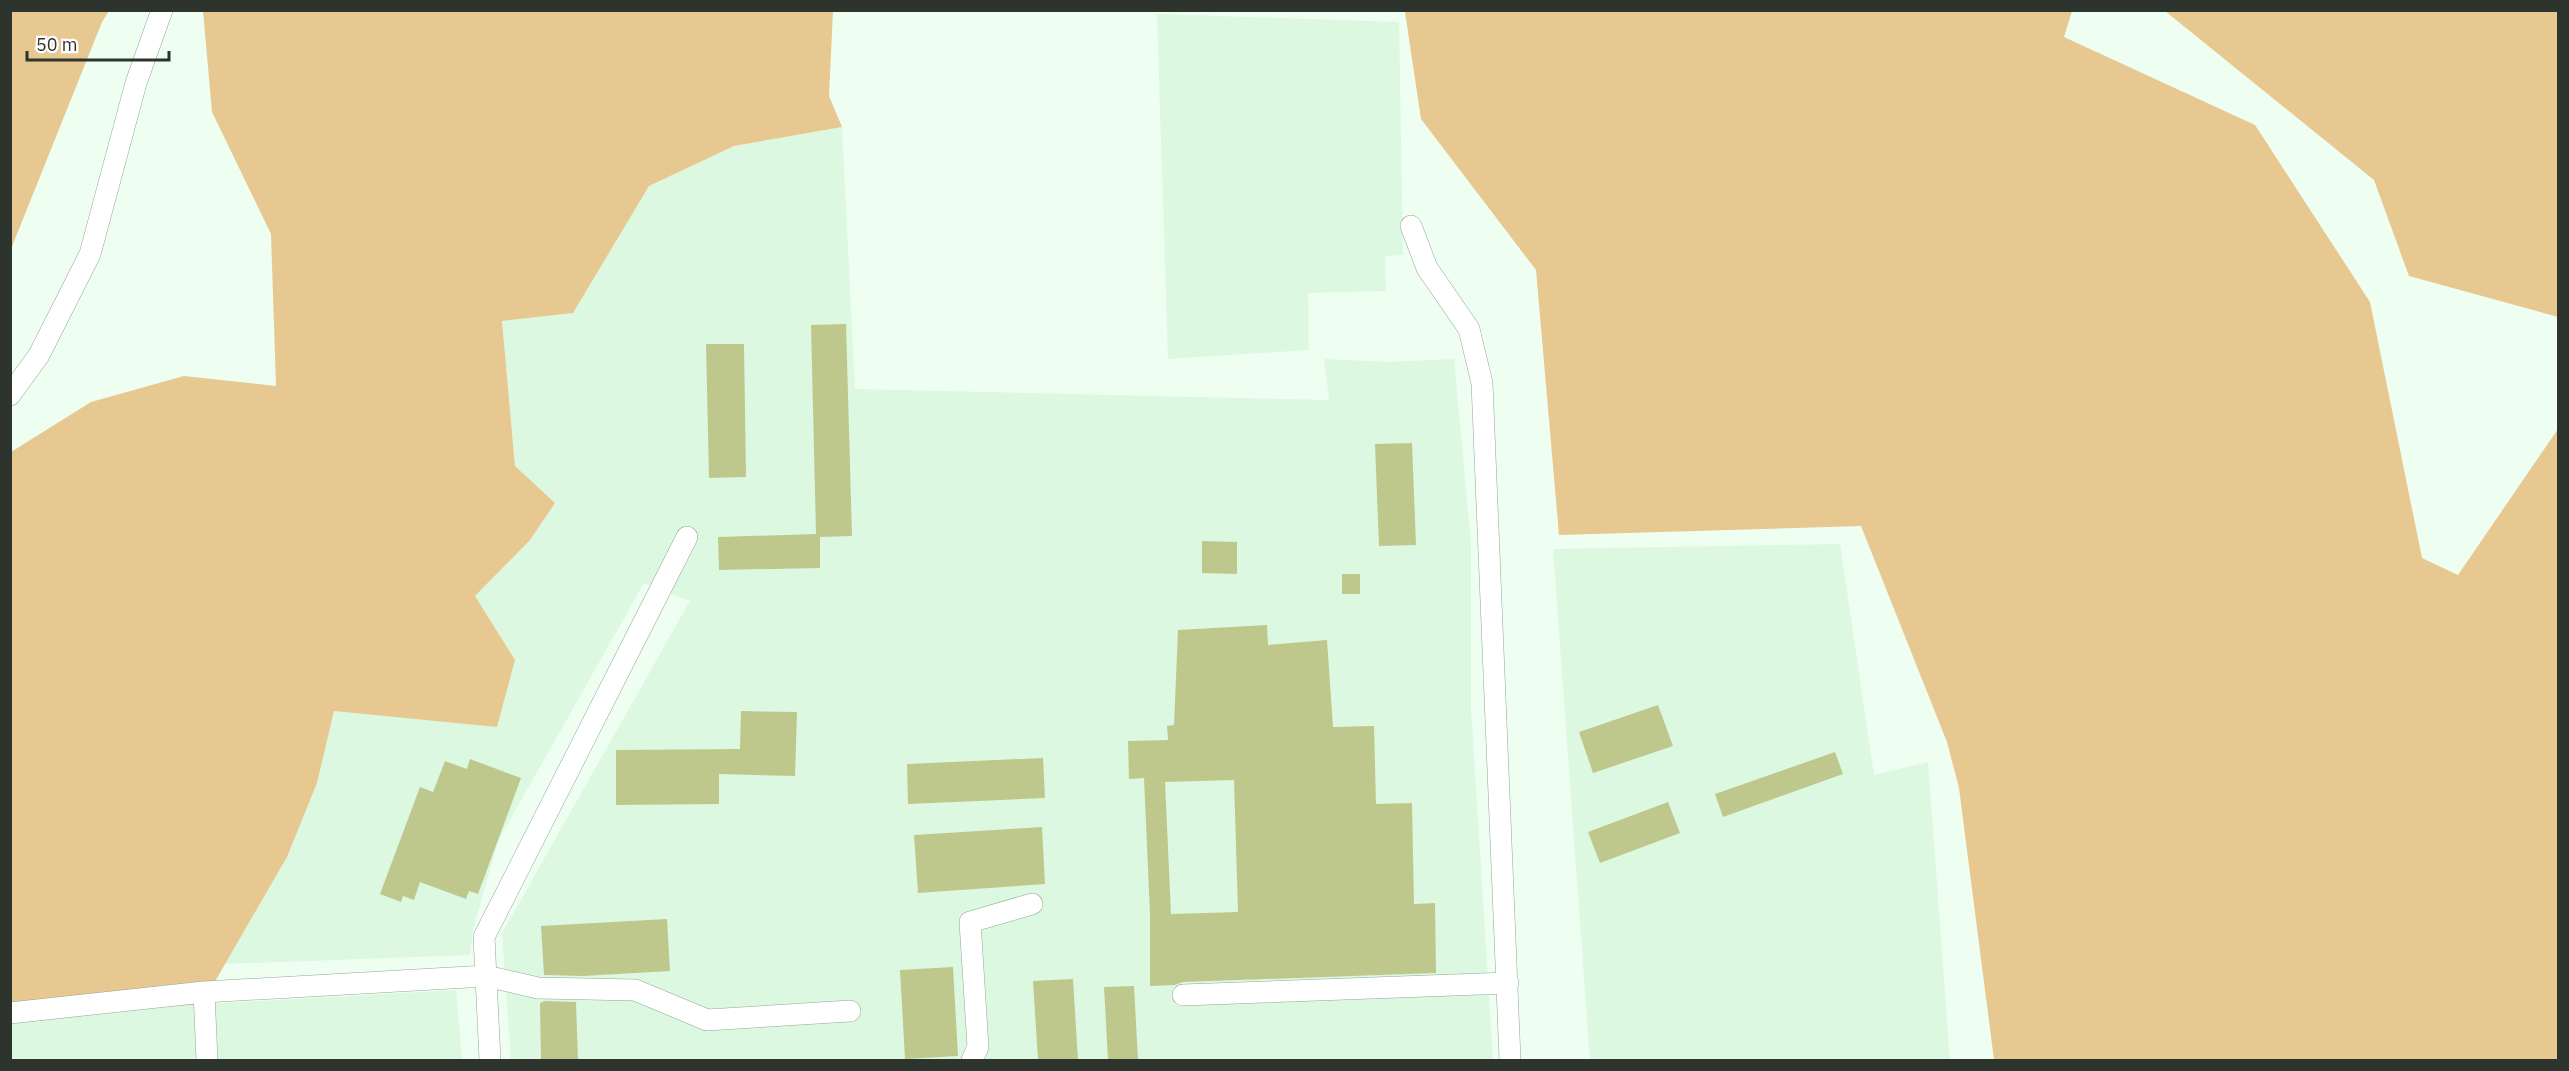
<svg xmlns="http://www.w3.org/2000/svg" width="2569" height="1071" viewBox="0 0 2569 1071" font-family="'IBM Plex Sans',sans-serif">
  <rect width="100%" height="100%" fill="#eefef0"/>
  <path fill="#ddf8e1" d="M1157,14L1399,22L1403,255L1385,256L1386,291L1308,293L1309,350L1168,359Z
    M842,127L855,389L1329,400L1324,359L1388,362L1454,359L1471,544V708L1493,1060H511L502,933L690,601L644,583L498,841L473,930L470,955L225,964L287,857L317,783L334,711L515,660L474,596L530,540L554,503L515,466L502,321L573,313L649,186L734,146Z
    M1840,544L1874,775L1928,762L1950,1060H1590L1553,549Z
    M456,990L462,1060H11V1019L202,1004Z"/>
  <path fill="#e8c891" d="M11,10L109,11L102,22L11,249Z
    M203,11H833L829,96L842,127L734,146L649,186L573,313L502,321L515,466L555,503L530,540L475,596L515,660L497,727L334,711L317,783L287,857L202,1004L11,1019V452L91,402L184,376L276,386L271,234L212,112Z
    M1392,11H2072L2064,37L2255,125L2370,302L2422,558L2458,575L2558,429V1060H1994L1959,788L1947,742L1861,526L1559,535L1536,270L1421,119L1405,12Z
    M2165,11H2558V317L2409,276L2374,180Z"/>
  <path fill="#bfc88c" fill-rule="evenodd" d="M846,324L852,536L820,537V568L719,570L718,537L816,534L811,325Z
    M706,344H744L746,477L709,478Z
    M1412,443L1416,545L1379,546L1375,444Z
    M1202,541L1237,542V574L1202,573Z
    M1342,574H1360V594H1342Z
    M1267,625L1268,645L1327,640L1333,727L1374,726L1376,804L1412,803L1414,904L1435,903L1436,973L1183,982L1175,985L1150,986V914L1144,778L1129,779L1128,741L1168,740L1167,726L1174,725L1178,630ZM1234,780L1238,912L1171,914L1165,782Z
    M1658,705L1673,746L1593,773L1579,732Z
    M741,711L797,712L795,776L719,774V804L616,805V750L740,749Z
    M1835,752L1843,774L1723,817L1715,794Z
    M1043,758L1045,798L908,804L907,764Z
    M470,759L521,778L478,894L469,891L466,899L420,882L414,900L403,896L401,902L380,894L420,787L433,792L445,761L467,769Z
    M1668,802L1680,833L1600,863L1588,832Z
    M1042,827L1045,884L918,893L914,835Z
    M667,919L670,971L583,976L544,975L541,926Z
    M953,967L958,1056L905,1059L900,970Z
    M1073,979L1078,1060H1038L1033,981Z
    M1134,986L1138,1060H1108L1104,987Z
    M545,1001L576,1002L578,1060H541L540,1003Z"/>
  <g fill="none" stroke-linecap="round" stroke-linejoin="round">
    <defs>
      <path id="minor" d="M1411,226L1427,268L1469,329L1482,383L1510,1060
        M10,395L39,355L90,254L136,83L162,10
        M1183,995L1508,983
        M10,1013L204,992
        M207,1060L204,992L486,976L538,988L635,990L707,1020L850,1011
        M490,1060L484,937L687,537
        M972,1060L978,1047L970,922L1032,904"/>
    </defs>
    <use href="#minor" stroke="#94a696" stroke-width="22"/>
    <use href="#minor" stroke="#fff" stroke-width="21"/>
  </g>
  <rect width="2569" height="1071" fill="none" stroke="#2d342e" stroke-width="24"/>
  <path d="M27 51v9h142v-9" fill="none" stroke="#2d342e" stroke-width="3"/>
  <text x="36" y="51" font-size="18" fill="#2d342e" stroke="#ffffff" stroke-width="4.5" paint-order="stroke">50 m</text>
</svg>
